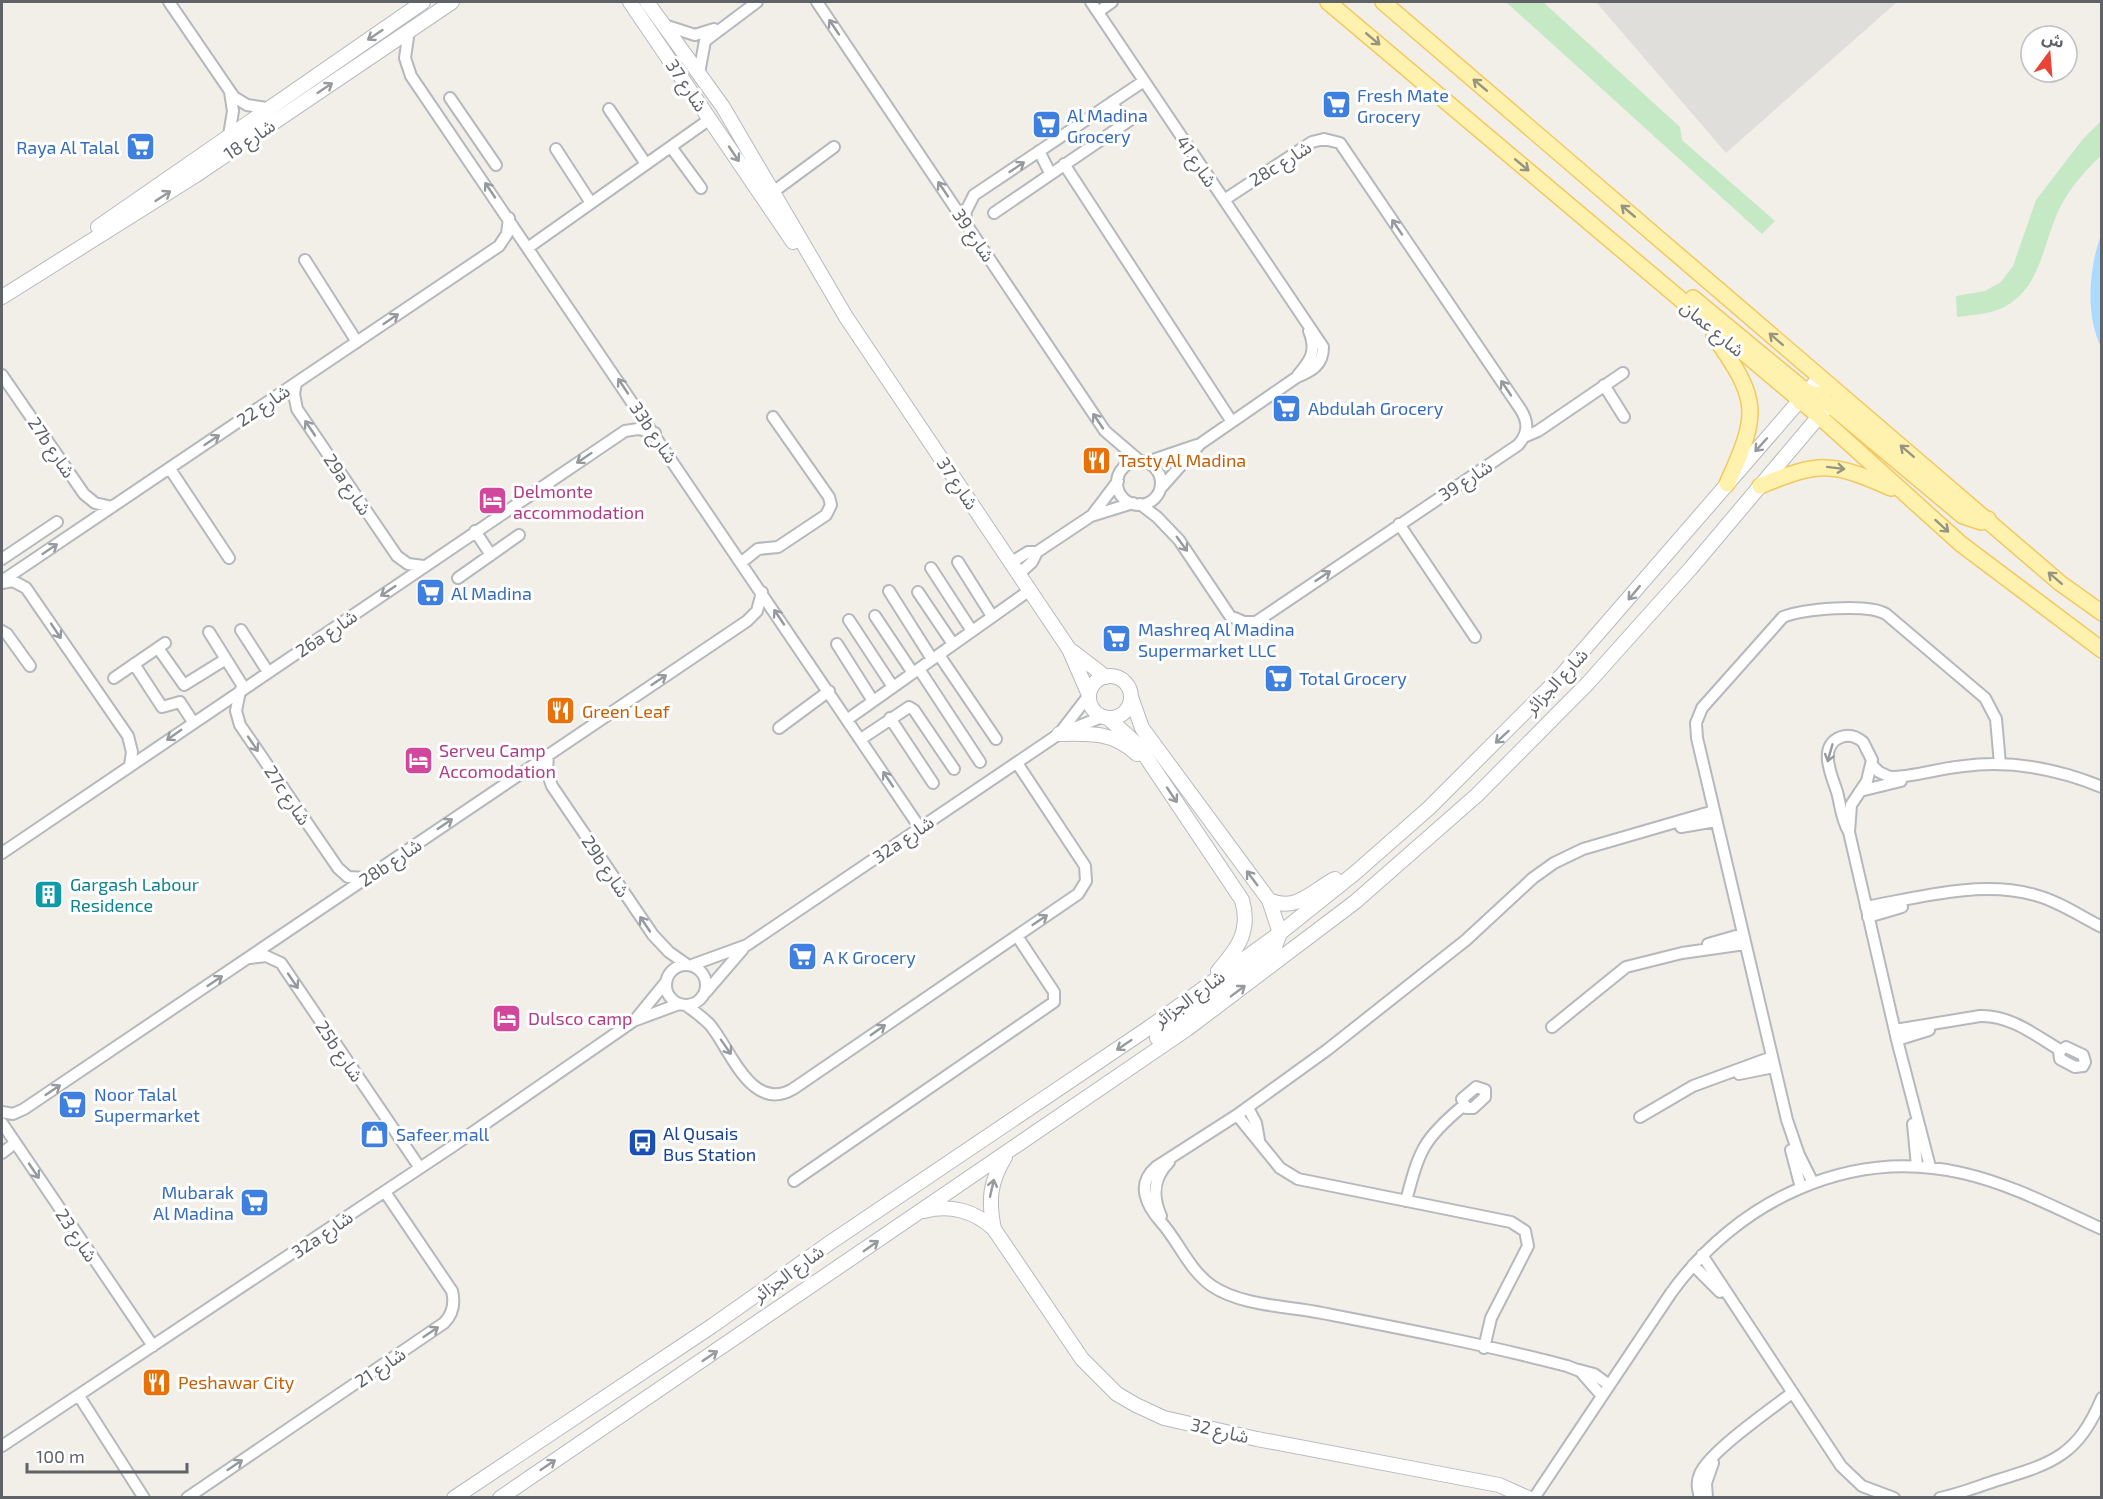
<svg xmlns="http://www.w3.org/2000/svg" width="2103" height="1499" viewBox="0 0 2103 1499" font-family="'Exo 2','Noto Sans Arabic',sans-serif">
  <rect width="100%" height="100%" fill="#f1efe8"/>
  <path fill="#e0deda" d="M1596,2H1897L1726,153Z"/>
  <path fill="#c5e8c5" d="M1506,2H1543L1680,127L1682,140L1775,221L1762,234Z
    M2101,121V156C2083,172 2064,195 2055,219C2042,250 2039,287 2006,306C1992,314 1973,315 1957,317L1956,296L1985,291L2001,282L2013,266L2036,200L2083,139Z"/>
  <path fill="#aadaff" d="M2101,235L2102,347H2101C2085,314 2089,268 2101,235Z"/>
  <g fill="none" stroke-linecap="round" stroke-linejoin="round">
    <defs>
      <path id="street" d="M169,2L234,97L247,105L267,108
        M817,2L1105,431L1140,461
        M1091,2L1323,347C1323,365 1312,371 1297,377L1200,444L1160,489
        M1098,12L1112,2
        M664,25L695,35L714,29
        M409,30L405,58L411,76L920,828
        M699,73L705,41L757,2
        M450,98L496,165
        M1112,102L1124,123
        M609,109L646,164
        M229,135L233,111L230,92
        M671,147L701,188
        M556,149L591,203
        M1039,151L1050,173
        M1064,164L1232,422
        M773,192L834,147
        M994,213L1130,120
        M965,221L966,211L974,195L1144,81
        M529,247L710,119
        M305,260L357,342
        M2,375L84,494L95,503L112,507
        M1298,375C1311,360 1317,351 1309,331
        M296,383L294,394L297,409L397,556L408,564L424,566
        M1604,385L1624,417
        M1524,437L1538,431L1623,373
        M1117 483a22 22 0 1 1 44 0a22 22 0 1 1-44 0Z
        M1147,462L1197,445
        M170,469L229,558
        M1140,504L1157,517L1179,540L1230,616L1244,622H1256L1518,445C1528,434 1529,423 1521,410L1340,143L1324,139L1312,142L1224,200
        M1093,514L1118,481
        M1399,524L1475,637
        M475,531L491,555
        M2,559L57,522
        M742,562L758,549L778,547L826,515L831,505L829,497L773,417
        M958,562L992,616
        M1012,562L1028,552H1037L1091,516L1133,503
        M931,568L972,631
        M1019,574L1032,562L1037,552
        M458,578L519,535
        M2,581L499,246L507,234L509,218
        M2,583L13,581L26,588L128,736L132,752L130,765
        M889,591L932,659
        M918,592L953,644
        M875,616L913,673
        M849,620L893,687
        M241,630L268,672
        M2,631L7,634L30,666
        M209,632L244,688
        M837,644L873,701
        M158,648L184,685L226,659
        M939,655L996,739
        M134,664L162,707L180,702L193,722
        M919,669L980,762
        M114,678L165,643
        M240,691L236,711L240,725L338,868L348,877L366,878
        M890,718L933,783
        M848,719L1030,590
        M779,728L829,691
        M1059,734L1089,695
        M861,739L909,707L914,710L954,769
        M548,754L547,772L552,786L653,935L669,952L686,964
        M1872,765L1879,772L1890,777C1915,777 1939,768 1964,766C2011,760 2058,769 2102,787
        M1860,791L1901,781
        M1681,827L1716,821
        M1849,832C1841,819 1841,806 1837,792C1832,776 1817,746 1841,737C1849,734 1857,737 1863,742L1872,760L1867,781L1851,805L1849,832L1897,1040L1930,1167
        M2,853L625,431L638,429L655,433
        M1866,907C1920,897 1981,880 2035,895C2058,901 2080,916 2102,927
        M1868,917L1902,907
        M1708,944L1743,934
        M250,958L266,956L281,963L420,1168
        M666 985a20 20 0 1 1 40 0a20 20 0 1 1-40 0Z
        M692,965L747,945L1059,734L1102,717
        M706,992L743,949
        M686,1005C695,1012 704,1018 711,1026C731,1051 752,1113 793,1089L1078,894L1086,881L1085,866L1017,763
        M636,1020L679,1004
        M1552,1027L1626,967L1682,953L1745,944
        M1895,1030L1980,1016C2010,1015 2035,1035 2060,1050
        M1897,1040L1929,1030
        M2066,1047L2083,1055L2085,1062L2083,1066L2075,1067L2060,1059L2059,1051Z
        M1739,1074L1774,1067
        M1476,1087L1485,1090V1097L1473,1108H1466L1462,1099Z
        M1248,1108L1256,1123L1259,1140
        M2,1112L13,1114L24,1109L747,621L757,611L762,592
        M1237,1115L1280,1168L1298,1179L1511,1222L1525,1231L1528,1246L1491,1318L1484,1348
        M1640,1117L1693,1086L1772,1057
        M2,1123L153,1346
        M1913,1124L1917,1166
        M1791,1150L1801,1188
        M2,1153L15,1143
        M794,1181L1054,1002V992L1017,936
        M1813,1183L1799,1155L1787,1120L1697,738L1696,723L1702,708L1783,617C1803,609 1867,603 1886,614L1985,698L1996,719L2000,764
        M1406,1201C1419,1151 1423,1139 1463,1106
        M1161,1216C1152,1196 1153,1178 1169,1162
        M1702,1255L1841,1466L1862,1486L1894,1498
        M1693,1265L1720,1292
        M1579,1370L1594,1374L1609,1385
        M79,1396L144,1498
        M1602,1396L1580,1371L1567,1366C1487,1345 1404,1329 1322,1313C1287,1306 1242,1306 1212,1286C1189,1270 1179,1242 1161,1222C1146,1205 1136,1184 1156,1167L1237,1115L1327,1050L1466,940L1533,878L1554,863L1583,849L1714,811
        M2,1446L453,1146L635,1020L666,982
        M187,1498L444,1323C453,1314 455,1303 452,1291L385,1192
        M1534,1498L1671,1293C1737,1201 1849,1147 1962,1173C2011,1184 2056,1208 2102,1229
        M1700,1498C1698,1490 1696,1482 1700,1474C1709,1452 1771,1409 1792,1393
        M1707,1498L1706,1483L1713,1463
        M1940,1498C1959,1494 1979,1486 1998,1480C2054,1463 2078,1455 2102,1398"/>
      <path id="secondary" d="M630,2L793,242
        M647,2L723,107L846,317L1069,649L1089,695
        M98,227L423,2
        M2,297L196,175L452,2
        M1072,651L1106,677
        M1089 697a21 21 0 1 1 42 0a21 21 0 1 1-42 0Z
        M1131,697L1142,728L1269,900C1296,913 1313,890 1335,879
        M1108,718L1138,745L1242,900C1251,931 1238,948 1218,971
        M1059,734C1090,733 1113,732 1137,754
        M1157,1038L1274,949L1280,933L1269,900
        M924,1211C950,1204 975,1211 994,1229L1082,1359L1117,1394L1136,1405L1164,1418L1257,1439L1499,1485L1528,1498
        M994,1229C988,1200 990,1182 1005,1157
        M454,1498L712,1326L831,1242L1150,1027L1280,933L1355,873L1429,808L1561,676L1820,377
        M500,1498L1187,1029L1355,902L1477,795L1588,683L1691,568L1826,408"/>
      <path id="primary" d="M1328,2L1819,416L1961,544L2102,650
        M1383,2L2060,583L2102,613
        M1693,298L1808,393L1823,395
        M1714,336C1759,400 1760,412 1727,484
        M1800,402L1811,399L1829,404L1963,516L1981,522L1988,519
        M1760,486C1820,461 1832,462 1891,488"/>
    </defs>
    <use href="#street" stroke="#b5b8bc" stroke-width="14"/>
    <use href="#secondary" stroke="#b6babf" stroke-width="16"/>
    <use href="#primary" stroke="#f2c960" stroke-width="18"/>
    <use href="#street" stroke="#fff" stroke-width="10"/>
    <use href="#secondary" stroke="#fff" stroke-width="14"/>
    <use href="#primary" stroke="#fff2af" stroke-width="15"/>
  </g>
  <defs><path id="oneway-shaft" d="M-6 0H5M1.5-3L5.5 0L1.5 3" fill="none" stroke-width="1.6" stroke-linecap="round" stroke-linejoin="round" transform="scale(1.5)"/></defs>
  <g stroke="#979a9d">
    <use href="#oneway-shaft" transform="translate(834 27) rotate(-124)"/>
    <use href="#oneway-shaft" transform="translate(375 35) rotate(146)"/>
    <use href="#oneway-shaft" transform="translate(325 88) rotate(-34)"/>
    <use href="#oneway-shaft" transform="translate(734 154) rotate(56)"/>
    <use href="#oneway-shaft" transform="translate(1017 167) rotate(-34)"/>
    <use href="#oneway-shaft" transform="translate(943 189) rotate(-124)"/>
    <use href="#oneway-shaft" transform="translate(490 190) rotate(-124)"/>
    <use href="#oneway-shaft" transform="translate(163 196) rotate(-33)"/>
    <use href="#oneway-shaft" transform="translate(1397 227) rotate(-124)"/>
    <use href="#oneway-shaft" transform="translate(391 319) rotate(-34)"/>
    <use href="#oneway-shaft" transform="translate(623 386) rotate(-124)"/>
    <use href="#oneway-shaft" transform="translate(1506 388) rotate(-124)"/>
    <use href="#oneway-shaft" transform="translate(1098 421) rotate(-124)"/>
    <use href="#oneway-shaft" transform="translate(310 428) rotate(-124)"/>
    <use href="#oneway-shaft" transform="translate(212 440) rotate(-34)"/>
    <use href="#oneway-shaft" transform="translate(1761 445) rotate(132)"/>
    <use href="#oneway-shaft" transform="translate(584 458) rotate(146)"/>
    <use href="#oneway-shaft" transform="translate(1182 544) rotate(54)"/>
    <use href="#oneway-shaft" transform="translate(50 549) rotate(-34)"/>
    <use href="#oneway-shaft" transform="translate(1323 576) rotate(-34)"/>
    <use href="#oneway-shaft" transform="translate(388 591) rotate(146)"/>
    <use href="#oneway-shaft" transform="translate(1634 593) rotate(130)"/>
    <use href="#oneway-shaft" transform="translate(779 617) rotate(-124)"/>
    <use href="#oneway-shaft" transform="translate(56 631) rotate(56)"/>
    <use href="#oneway-shaft" transform="translate(659 680) rotate(-34)"/>
    <use href="#oneway-shaft" transform="translate(174 735) rotate(145)"/>
    <use href="#oneway-shaft" transform="translate(1502 737) rotate(137)"/>
    <use href="#oneway-shaft" transform="translate(253 744) rotate(56)"/>
    <use href="#oneway-shaft" transform="translate(1830 753) rotate(106)"/>
    <use href="#oneway-shaft" transform="translate(888 779) rotate(-124)"/>
    <use href="#oneway-shaft" transform="translate(1172 795) rotate(56)"/>
    <use href="#oneway-shaft" transform="translate(445 824) rotate(-34)"/>
    <use href="#oneway-shaft" transform="translate(1252 878) rotate(-127)"/>
    <use href="#oneway-shaft" transform="translate(1040 920) rotate(-34)"/>
    <use href="#oneway-shaft" transform="translate(645 924) rotate(-124)"/>
    <use href="#oneway-shaft" transform="translate(215 981) rotate(-34)"/>
    <use href="#oneway-shaft" transform="translate(293 981) rotate(56)"/>
    <use href="#oneway-shaft" transform="translate(1238 991) rotate(-37)"/>
    <use href="#oneway-shaft" transform="translate(878 1030) rotate(-35)"/>
    <use href="#oneway-shaft" transform="translate(1124 1045) rotate(146)"/>
    <use href="#oneway-shaft" transform="translate(726 1047) rotate(55)"/>
    <use href="#oneway-shaft" transform="translate(53 1090) rotate(-34)"/>
    <use href="#oneway-shaft" transform="translate(34 1171) rotate(56)"/>
    <use href="#oneway-shaft" transform="translate(992 1188) rotate(-77)"/>
    <use href="#oneway-shaft" transform="translate(871 1246) rotate(-35)"/>
    <use href="#oneway-shaft" transform="translate(431 1332) rotate(-34)"/>
    <use href="#oneway-shaft" transform="translate(710 1356) rotate(-34)"/>
    <use href="#oneway-shaft" transform="translate(235 1465) rotate(-34)"/>
    <use href="#oneway-shaft" transform="translate(548 1465) rotate(-34)"/>
  </g>
  <g stroke="#979581">
    <use href="#oneway-shaft" transform="translate(1373 39) rotate(40)"/>
    <use href="#oneway-shaft" transform="translate(1480 85) rotate(-140)"/>
    <use href="#oneway-shaft" transform="translate(1522 165) rotate(40)"/>
    <use href="#oneway-shaft" transform="translate(1628 211) rotate(-140)"/>
    <use href="#oneway-shaft" transform="translate(1776 339) rotate(-139)"/>
    <use href="#oneway-shaft" transform="translate(1907 451) rotate(-139)"/>
    <use href="#oneway-shaft" transform="translate(1836 468) rotate(7)"/>
    <use href="#oneway-shaft" transform="translate(1942 526) rotate(42)"/>
    <use href="#oneway-shaft" transform="translate(2055 578) rotate(-139)"/>
  </g>
  <defs>
    <symbol id="supermarket-square" viewBox="-11 -11 22 22"><rect x="-9" y="-9" width="18" height="18" rx="4" fill="#3f7fe0" stroke="#fff"/><path d="M-6-5.5h2.5l.6 2H6L4.5 2H-2.5L-4.4-4H-6ZM-1.5 3.2a1.3 1.3 0 1 0 .1 0ZM3 3.2a1.3 1.3 0 1 0 .1 0Z" fill="#fff"/></symbol>
    <symbol id="restaurant-square" viewBox="-11 -11 22 22"><rect x="-9" y="-9" width="18" height="18" rx="4" fill="#e8710a" stroke="#fff"/><path d="M-5-6h1v4h1v-4h1v4h1v-4h1v5L-1.5 .5V6h-2V.5L-5-1ZM5-6V6H3V1.5H1.5Q1.5-4 5-6Z" fill="#fff"/></symbol>
    <symbol id="hotel-square" viewBox="-11 -11 22 22"><rect x="-9" y="-9" width="18" height="18" rx="4" fill="#d1479c" stroke="#fff"/><path d="M-6-4.5h1.5V1H6V5H4.5V3h-9V5H-6ZM-4 0a1.8 1.8 0 1 1 3.6 0ZM.5 0V-2.5h3Q6-2.5 6 0Z" fill="#fff"/></symbol>
    <symbol id="building-square" viewBox="-11 -11 22 22"><rect x="-9" y="-9" width="18" height="18" rx="4" fill="#0f9aa8" stroke="#fff"/><path d="M-4-6H4V6H1V3H-1V6H-4ZM-2.5-4.3h1.7v1.8h-1.7ZM.8-4.3h1.7v1.8H.8ZM-2.5-1h1.7V.8h-1.7ZM.8-1h1.7V.8H.8Z" fill="#fff"/></symbol>
    <symbol id="shop-square" viewBox="-11 -11 22 22"><rect x="-9" y="-9" width="18" height="18" rx="4" fill="#3f7fe0" stroke="#fff"/><path d="M-5-2.5h2.3a2.7 3.5 0 0 1 5.4 0H5L5.5 6h-11ZM-1.5-2.5h3a1.5 2.3 0 0 0-3 0Z" fill="#fff"/></symbol>
    <symbol id="bus-square" viewBox="-11 -11 22 22"><rect x="-9" y="-9" width="18" height="18" rx="4" fill="#1a4fb4" stroke="#fff"/><path d="M-5-6H5V4H4V6H2V4H-2V6H-4V4H-5ZM-3.5-4V0h7V-4ZM-3.5 1.2v1.5H-2V1.2ZM2 1.2v1.5H3.5V1.2Z" fill="#fff"/></symbol>
  </defs>
  <g fill-rule="evenodd">
    <use href="#supermarket-square" x="1320" y="88" width="33" height="33"/>
    <use href="#supermarket-square" x="1030" y="108" width="33" height="33"/>
    <use href="#supermarket-square" x="124" y="130" width="33" height="33"/>
    <use href="#supermarket-square" x="1270" y="392" width="33" height="33"/>
    <use href="#restaurant-square" x="1080" y="444" width="33" height="33"/>
    <use href="#hotel-square" x="476" y="484" width="33" height="33"/>
    <use href="#supermarket-square" x="414" y="576" width="33" height="33"/>
    <use href="#supermarket-square" x="1100" y="622" width="33" height="33"/>
    <use href="#supermarket-square" x="1262" y="662" width="33" height="33"/>
    <use href="#restaurant-square" x="544" y="694" width="33" height="33"/>
    <use href="#hotel-square" x="402" y="744" width="33" height="33"/>
    <use href="#building-square" x="32" y="878" width="33" height="33"/>
    <use href="#supermarket-square" x="786" y="940" width="33" height="33"/>
    <use href="#hotel-square" x="490" y="1002" width="33" height="33"/>
    <use href="#supermarket-square" x="56" y="1088" width="33" height="33"/>
    <use href="#shop-square" x="358" y="1118" width="33" height="33"/>
    <use href="#bus-square" x="626" y="1126" width="33" height="33"/>
    <use href="#supermarket-square" x="238" y="1186" width="33" height="33"/>
    <use href="#restaurant-square" x="140" y="1366" width="33" height="33"/>
  </g>
  <g text-anchor="middle" dominant-baseline="central" stroke-width="6" stroke-linejoin="round" paint-order="stroke">
    <g font-size="18" fill="#5f6368" stroke="#fff">
      <text transform="translate(687 85) rotate(56)">شارع 37</text>
      <text transform="translate(249 139) rotate(-34)">شارع 18</text>
      <text transform="translate(1197 161) rotate(56)">شارع 41</text>
      <text transform="translate(1280 163) rotate(-32)">28c شارع</text>
      <text transform="translate(974 235) rotate(56)">شارع 39</text>
      <text transform="translate(1713 328) rotate(40)">شارع عمان</text>
      <text transform="translate(263 405) rotate(-34)">شارع 22</text>
      <text transform="translate(654 432) rotate(56)">33b شارع</text>
      <text transform="translate(52 447) rotate(56)">27b شارع</text>
      <text transform="translate(1465 480) rotate(-33)">شارع 39</text>
      <text transform="translate(958 483) rotate(56)">شارع 37</text>
      <text transform="translate(348 484) rotate(56)">29a شارع</text>
      <text transform="translate(326 633) rotate(-34)">26a شارع</text>
      <text transform="translate(1556 681) rotate(-47)">شارع الجزائر</text>
      <text transform="translate(288 795) rotate(56)">27c شارع</text>
      <text transform="translate(903 839) rotate(-34)">32a شارع</text>
      <text transform="translate(390 862) rotate(-34)">28b شارع</text>
      <text transform="translate(606 866) rotate(56)">29b شارع</text>
      <text transform="translate(1189 998) rotate(-36)">شارع الجزائر</text>
      <text transform="translate(340 1051) rotate(56)">25b شارع</text>
      <text transform="translate(322 1234) rotate(-34)">32a شارع</text>
      <text transform="translate(77 1235) rotate(56)">شارع 23</text>
      <text transform="translate(788 1273) rotate(-36)">شارع الجزائر</text>
      <text transform="translate(380 1367) rotate(-34)">شارع 21</text>
      <text transform="translate(1220 1430) rotate(13)">شارع 32</text>
    </g>
    <g font-size="18" fill="#366cbe" stroke="#fff" text-anchor="start">
      <text x="1357" y="95">Fresh Mate<tspan x="1357" dy="21">Grocery</tspan></text>
      <text x="1067" y="115">Al Madina<tspan x="1067" dy="21">Grocery</tspan></text>
      <text x="119" y="147" text-anchor="end">Raya Al Talal</text>
      <text x="1308" y="408">Abdulah Grocery</text>
      <text x="451" y="593">Al Madina</text>
      <text x="1138" y="629">Mashreq Al Madina<tspan x="1138" dy="21">Supermarket LLC</tspan></text>
      <text x="1299" y="678">Total Grocery</text>
      <text x="823" y="957">A K Grocery</text>
      <text x="94" y="1094">Noor Talal<tspan x="94" dy="21">Supermarket</tspan></text>
      <text x="396" y="1134">Safeer mall</text>
      <text x="234" y="1192" text-anchor="end">Mubarak<tspan x="234" dy="21">Al Madina</tspan></text>
    </g>
    <g font-size="18" fill="#c56008" stroke="#fff" text-anchor="start">
      <text x="1118" y="460">Tasty Al Madina</text>
      <text x="582" y="711">Green Leaf</text>
      <text x="178" y="1382">Peshawar City</text>
    </g>
    <g font-size="18" fill="#b23c85" stroke="#fff" text-anchor="start">
      <text x="513" y="491">Delmonte<tspan x="513" dy="21">accommodation</tspan></text>
      <text x="439" y="750">Serveu Camp<tspan x="439" dy="21">Accomodation</tspan></text>
      <text x="528" y="1018">Dulsco camp</text>
    </g>
    <g font-size="18" fill="#0d838f" stroke="#fff" text-anchor="start">
      <text x="70" y="884">Gargash Labour<tspan x="70" dy="21">Residence</tspan></text>
    </g>
    <g font-size="18" fill="#164399" stroke="#fff" text-anchor="start">
      <text x="663" y="1133">Al Qusais<tspan x="663" dy="21">Bus Station</tspan></text>
    </g>
  </g>
  <rect width="2103" height="1499" fill="none" stroke="#5f6368" stroke-width="6"/>
  <g transform="translate(2049 54) rotate(16)"><circle r="28" fill="#ffffff" stroke="#bfc1c3" stroke-width="1.5"/>
  <path d="M0-4.5L10 22L0 15L-10 22Z" fill="#ea4335"/>
  <text y="-9" font-size="16" font-weight="bold" text-anchor="middle" fill="#5f6368">ش</text>
  </g>
  <path d="M27 1463v9h160v-9" fill="none" stroke="#5f6368" stroke-width="3"/>
  <text x="36" y="1463" font-size="18" fill="#5f6368" stroke="#ffffff" stroke-width="4.5" paint-order="stroke">100 m</text>
</svg>
